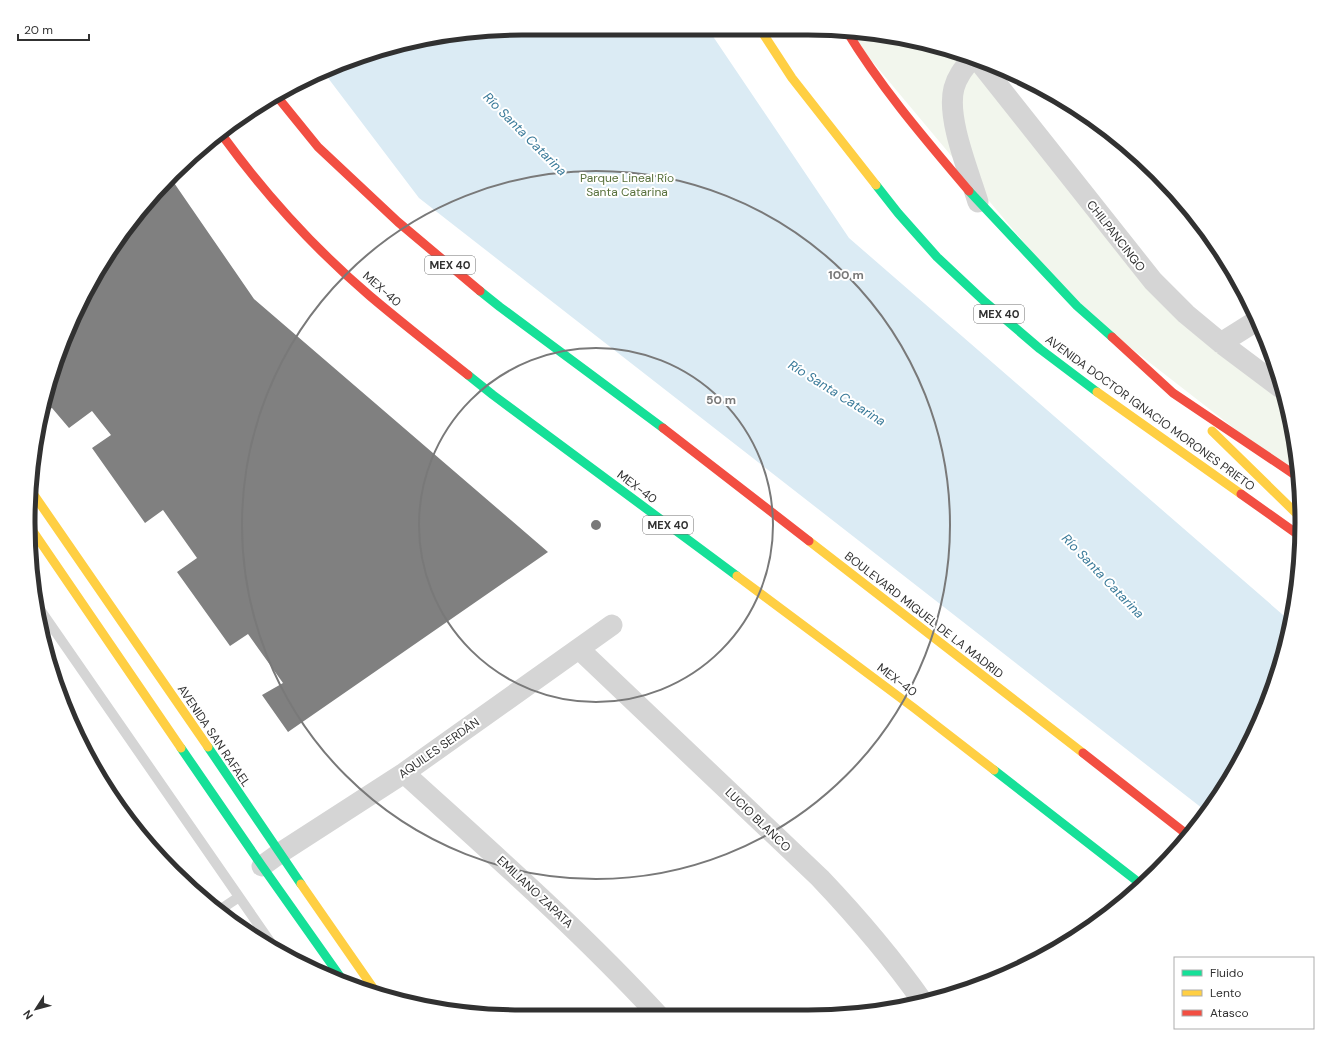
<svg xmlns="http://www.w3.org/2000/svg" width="1330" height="1045" viewBox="0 0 1330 1045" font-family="'DM Sans',sans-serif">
  <rect width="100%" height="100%" fill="#fff"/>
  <path fill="#f2f6ed" d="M846,30L967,54L1141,268L1281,388L1298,458V478L1077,306Z"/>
  <path fill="#dbebf4" d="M522,28L708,29L849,238L1290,621L1285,651L1251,741L1207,812L419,198L325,74L395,45Z"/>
  <path fill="#808080" d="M170,177L254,299L548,552L288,732L262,695L283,683L248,634L230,646L177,572L197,558L163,510L145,523L92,448L111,435L92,411L69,428L52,408L42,413L45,394L94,275Z"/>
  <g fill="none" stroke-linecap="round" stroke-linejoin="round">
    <path stroke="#d5d5d5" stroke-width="10" d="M39,608L271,943
      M218,911L239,897"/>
    <path stroke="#d5d5d5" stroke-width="21" d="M973,57C965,67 957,76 954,88C946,118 969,172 978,202
      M977,59L1153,281L1186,314L1221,343L1281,388
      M1221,343L1256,321
      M579,649L820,878C857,917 892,958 923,1002
      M404,773C491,852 580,930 660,1017
      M262,866L280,853L404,773L612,625"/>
    <path stroke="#16e098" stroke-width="9" d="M876,185L898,213L937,257L985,302L1040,349L1097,392
      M969,191L1077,306L1112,337
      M480,291L500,307L663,428
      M468,375L493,395L737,576
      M208,747L301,884
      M181,748L262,866L344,982
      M994,770L1142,885"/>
    <path stroke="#ffcf43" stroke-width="9" d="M760,29L792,78L876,185
      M1097,392L1241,494
      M1212,431L1300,517
      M32,492L208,747
      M28,524L181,748
      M809,541L1083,753
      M737,576L914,708L994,770
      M301,884L376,992"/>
    <path stroke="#f24e42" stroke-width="9" d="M846,30C881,88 925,139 969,191
      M275,94L318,147L398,222L480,291
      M222,135C265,194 315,249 370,296C402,323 435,349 468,375
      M1112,337L1173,393L1298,477
      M663,428L809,541
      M1241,494L1300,536
      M1083,753L1189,836"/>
  </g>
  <g fill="none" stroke="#797979" stroke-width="2">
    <circle cx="596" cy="525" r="177"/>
    <circle cx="596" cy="525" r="354"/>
  </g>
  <g text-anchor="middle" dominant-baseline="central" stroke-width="4" stroke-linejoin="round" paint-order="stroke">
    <g fill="#fff" stroke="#6f6f6f" stroke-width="1">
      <rect x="425" y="256" width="50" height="18" rx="3"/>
      <rect x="974" y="305" width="50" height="18" rx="3"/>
      <rect x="643" y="516" width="50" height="18" rx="3"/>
    </g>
    <g font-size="11" font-weight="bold" fill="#313131">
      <text x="450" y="265">MEX 40</text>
      <text x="999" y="314">MEX 40</text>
      <text x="668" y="525">MEX 40</text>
    </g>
    <g font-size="12" fill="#57703b" stroke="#fff">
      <text x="627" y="178">Parque Lineal Río<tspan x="627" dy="14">Santa Catarina</tspan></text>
    </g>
    <g font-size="12" fill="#313131" stroke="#fff">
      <text transform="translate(1116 236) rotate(52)">CHILPANCINGO</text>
      <text transform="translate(382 289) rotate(41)">MEX-40</text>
      <text transform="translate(1150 413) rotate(36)">AVENIDA DOCTOR IGNACIO MORONES PRIETO</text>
      <text transform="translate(637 487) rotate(37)">MEX-40</text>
      <text transform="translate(924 615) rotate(38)">BOULEVARD MIGUEL DE LA MADRID</text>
      <text transform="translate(897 680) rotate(37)">MEX-40</text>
      <text transform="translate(214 736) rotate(56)">AVENIDA SAN RAFAEL</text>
      <text transform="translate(439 748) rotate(-35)">AQUILES SERDÁN</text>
      <text transform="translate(758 820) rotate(44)">LUCIO BLANCO</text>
      <text transform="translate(535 892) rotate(43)">EMILIANO ZAPATA</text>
    </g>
    <g font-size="13" font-style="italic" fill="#3a7a99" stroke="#fff">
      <text transform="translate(525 134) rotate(45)">Río Santa Catarina</text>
      <text transform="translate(837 393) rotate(32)">Río Santa Catarina</text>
      <text transform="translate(1103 576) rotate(46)">Río Santa Catarina</text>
    </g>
  </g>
  <path d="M0 0H1330V1045H0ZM522 35H808A487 487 0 0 1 1295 522V523A487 487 0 0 1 808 1010H522A487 487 0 0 1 35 523V522A487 487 0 0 1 522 35Z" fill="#fff" fill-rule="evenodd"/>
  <path fill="none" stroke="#313131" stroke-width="5" d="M522 35H808A487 487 0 0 1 1295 522V523A487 487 0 0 1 808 1010H522A487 487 0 0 1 35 523V522A487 487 0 0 1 522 35Z"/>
  <circle cx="596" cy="525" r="6" fill="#797979" stroke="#fff" stroke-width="2"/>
  <g font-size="12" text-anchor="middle" font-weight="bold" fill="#797979" stroke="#fff" stroke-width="4" stroke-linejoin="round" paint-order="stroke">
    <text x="846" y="279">100 m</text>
    <text x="721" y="404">50 m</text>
  </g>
  <rect x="1174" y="957" width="140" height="72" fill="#ffffff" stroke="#adadad"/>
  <rect x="1182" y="970" width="20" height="6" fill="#16e098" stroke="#adadad"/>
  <text x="1210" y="977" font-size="12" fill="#313131">Fluido</text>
  <rect x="1182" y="990" width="20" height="6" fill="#ffcf43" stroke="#adadad"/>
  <text x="1210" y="997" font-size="12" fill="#313131">Lento</text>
  <rect x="1182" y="1010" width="20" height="6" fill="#f24e42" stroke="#adadad"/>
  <text x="1210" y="1017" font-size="12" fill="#313131">Atasco</text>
  <g transform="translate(36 1009) rotate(234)" stroke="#ffffff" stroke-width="3" paint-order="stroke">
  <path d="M0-3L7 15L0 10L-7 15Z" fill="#313131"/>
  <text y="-6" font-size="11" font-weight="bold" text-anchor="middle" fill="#313131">N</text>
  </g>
  <path d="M18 34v6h71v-6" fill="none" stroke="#313131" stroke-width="2"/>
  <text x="24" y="34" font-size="12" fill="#313131" stroke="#ffffff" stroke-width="3" paint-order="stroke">20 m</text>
</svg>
